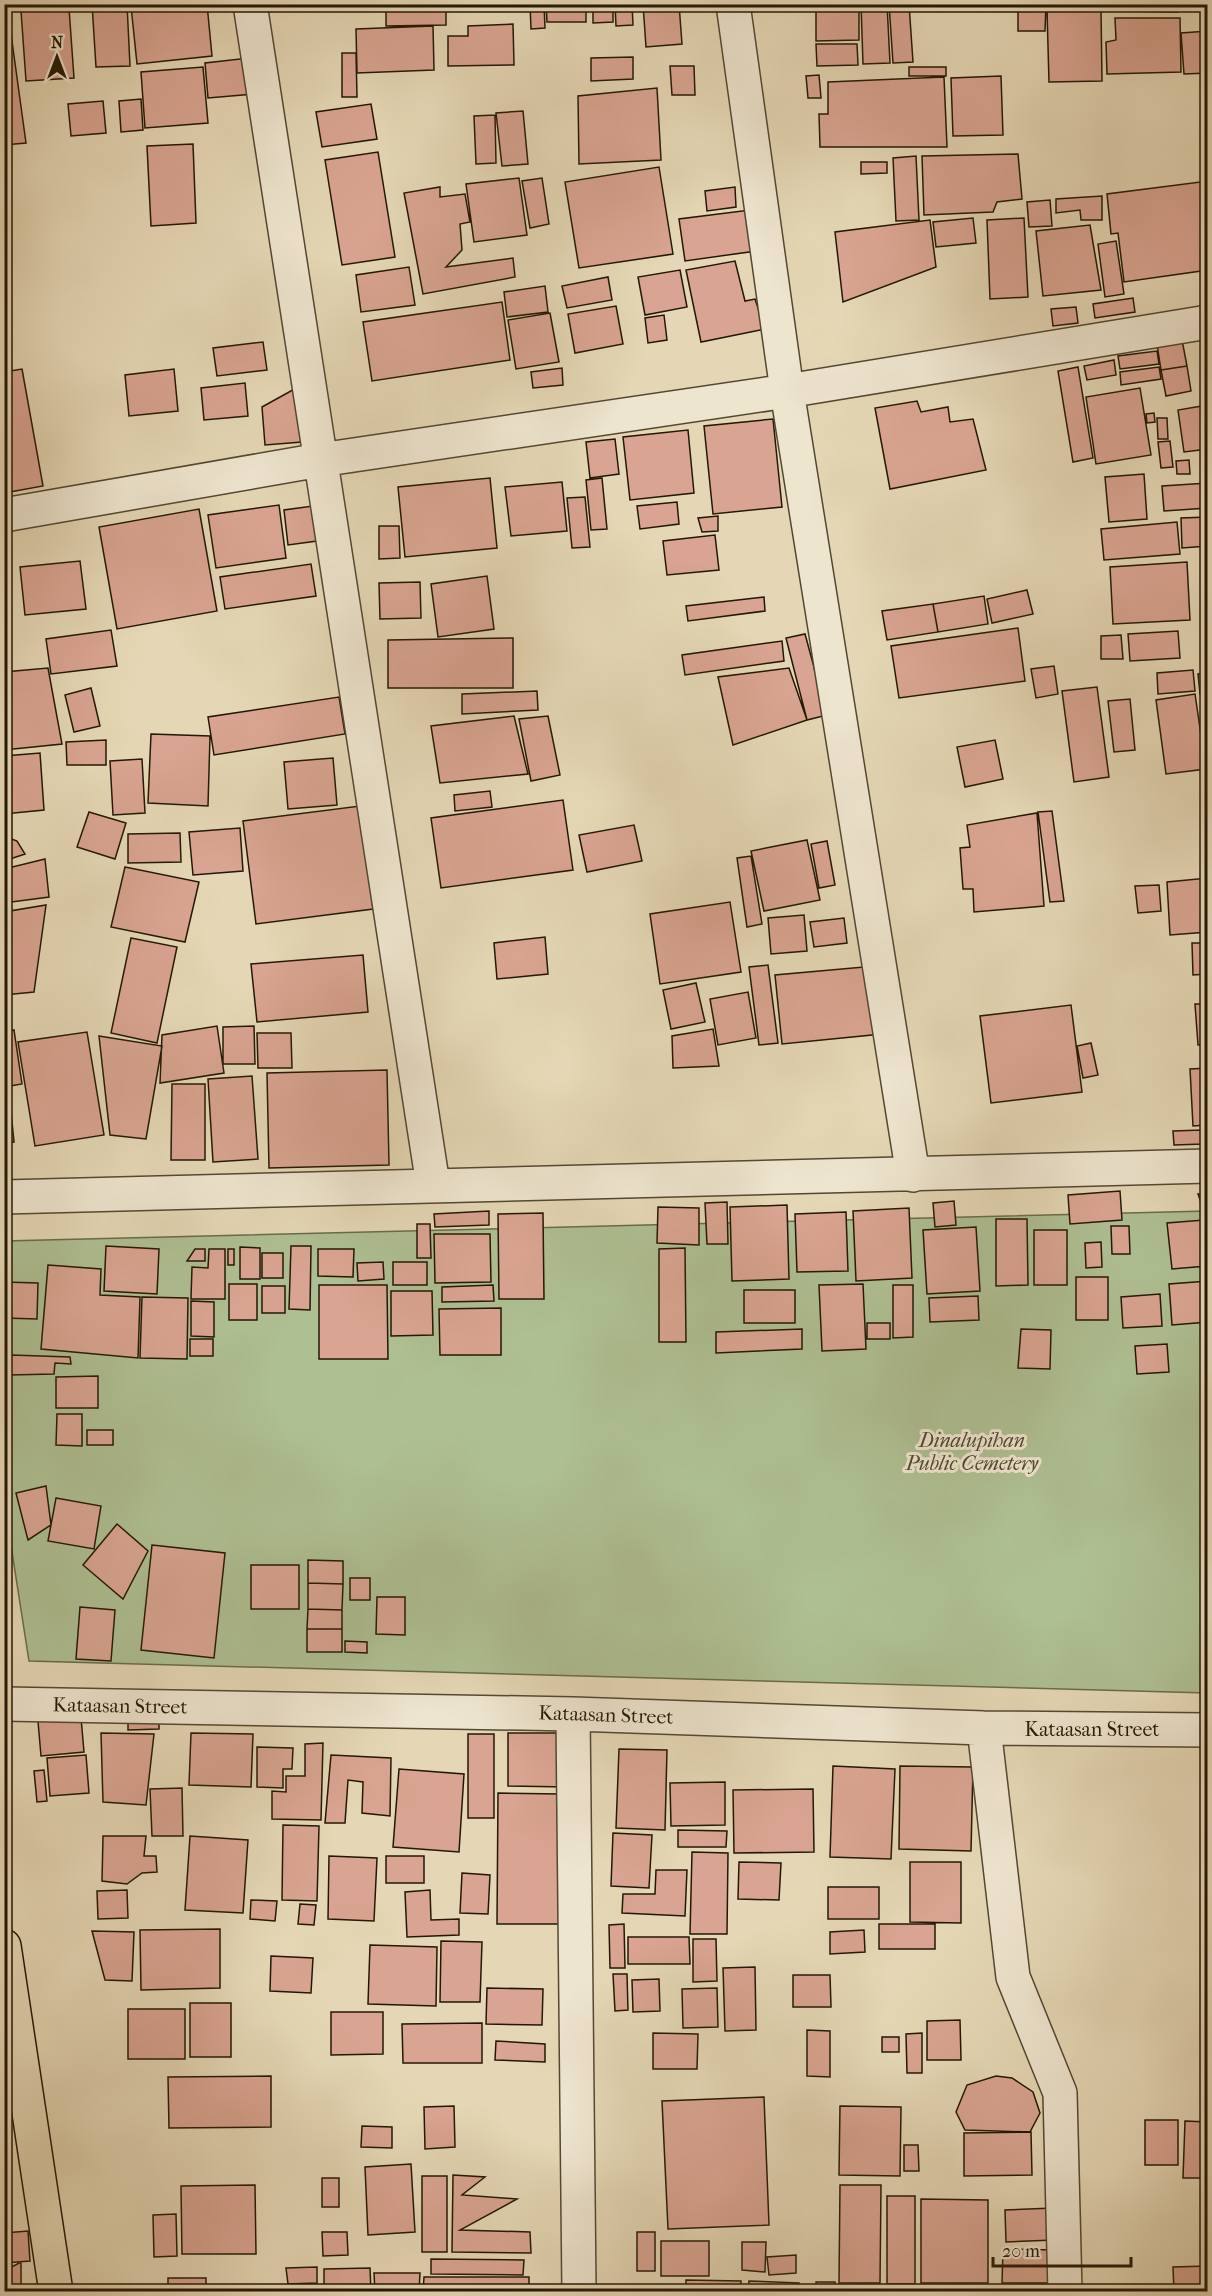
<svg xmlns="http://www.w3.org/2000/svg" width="1212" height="2296" viewBox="0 0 1212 2296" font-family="'IM FELL French Canon',serif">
  <rect width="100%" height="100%" fill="#e5d7b5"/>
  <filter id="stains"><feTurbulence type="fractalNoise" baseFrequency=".00333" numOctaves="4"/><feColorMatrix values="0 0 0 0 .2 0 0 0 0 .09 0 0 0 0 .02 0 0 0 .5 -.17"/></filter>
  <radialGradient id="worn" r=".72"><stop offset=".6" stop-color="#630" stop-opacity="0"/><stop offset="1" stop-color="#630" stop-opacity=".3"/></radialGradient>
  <path fill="#aebf92" stroke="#696b4c" stroke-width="1.5" d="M1207,1211V1693L29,1661L5,1507L4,1241Z"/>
  <path fill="#d9a491" stroke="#241706" stroke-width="1.5" d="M92,4H127L130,66L96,67Z
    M146,4H207L212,56L137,64L131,6Z
    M386,4H446V25L386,26Z
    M451,4H523V5L451,8Z
    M530,4H544L545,28L531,29Z
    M546,4H586V22H547Z
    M593,4H613V22L593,23Z
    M615,4H632L633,25L616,26Z
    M643,4H679L682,44L646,47Z
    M816,4H859V40L816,41Z
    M861,4H887L890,63L863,64Z
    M889,4H909L913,62L893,63Z
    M1018,4H1046L1045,31H1018Z
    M1116,4H1179L1178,12L1115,11Z
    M69,8L74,78L26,81L21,11Z
    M1101,9L1102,81L1049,82L1047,10Z
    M1115,18H1180L1181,72L1107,74L1106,42L1116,40Z
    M513,24L514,65L448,66V36H468V26Z
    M433,26L434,70L357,73L356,29Z
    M1208,31V73L1184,74L1181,33Z
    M4,34H11L26,143L4,145Z
    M816,44H857L858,65L817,66Z
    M342,53H356L357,97H342Z
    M633,57V79L591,81V58Z
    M249,58L254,94L208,98L205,63Z
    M670,66H694L695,95H672Z
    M203,67L208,123L145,128L141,72Z
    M909,67H946V76H909Z
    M819,75L821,98H808L806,76Z
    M1001,76L1003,135L953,136L951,78Z
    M944,77L947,147H820L819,114H828V82Z
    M657,88L661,160L579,164L578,96Z
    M141,99L143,130L121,132L119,101Z
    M103,101L106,133L71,136L68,104Z
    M371,104L377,139L322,147L316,112Z
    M523,111L528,164L502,166L496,113Z
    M495,115L496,163L476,164L474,116Z
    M193,144L196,223L151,226L147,146Z
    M378,152L395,257L342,265L325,160Z
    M1018,154L1022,199L997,202L993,212L924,215L922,156Z
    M916,156L919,220L896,221L893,158Z
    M861,162H887V173L861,174Z
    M659,167L673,254L579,268L565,182Z
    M519,178L527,235L474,242L466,184Z
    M542,178L549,224L530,228L522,181Z
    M1208,181V270L1124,282L1118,233L1111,234L1107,194Z
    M440,187V197L465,194L470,222L460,224L462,250L446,267L513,258L515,277L423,294L404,193Z
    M735,187L736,207L707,211L705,191Z
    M1102,196V220H1081L1080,210L1056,213V199Z
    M1050,200L1052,226L1029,227L1027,202Z
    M750,210L756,251L685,261L679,219Z
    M973,218L976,243L936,247L933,222Z
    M1024,218L1028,297L990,299L987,220Z
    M930,220L936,267L843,302L835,232Z
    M1090,225L1101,290L1043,296L1036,231Z
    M1116,241L1124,294L1105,297L1098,244Z
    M735,261L745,301L755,299L765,329L701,342L686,270Z
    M409,267L415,305L361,312L356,275Z
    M680,270L687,307L645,315L638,277Z
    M4,273L9,299H4Z
    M608,277L612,300L567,308L562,286Z
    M545,286L548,312L507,317L504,292Z
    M1133,298L1135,312L1095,318L1093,304Z
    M502,302L510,360L372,381L363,322Z
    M616,306L623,344L575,353L568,314Z
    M1076,307L1078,323L1053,326L1051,309Z
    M550,313L559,362L516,369L508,320Z
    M664,315L667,340L648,343L645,318Z
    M1182,340L1187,366L1161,370L1157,344Z
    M263,342L267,370L217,376L213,348Z
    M1157,351L1159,364L1120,369L1118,356Z
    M1114,360L1116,375L1087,380L1084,366Z
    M1187,366L1191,391L1166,396L1161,370Z
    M1078,367L1093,458L1073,462L1058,371Z
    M1159,367L1161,379L1121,385L1120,372Z
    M562,368L563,385L533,388L531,372Z
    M22,369L43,486L4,493V372Z
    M174,369L178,411L129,416L125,375Z
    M245,383L248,416L204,420L201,388Z
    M298,387L302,442L265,445L262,407Z
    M1140,388L1151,455L1096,464L1086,397Z
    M917,401L921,412L948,407L950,422L973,419L986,470L890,489L875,408Z
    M1208,405V449L1184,452L1178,410Z
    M1154,413L1155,422L1147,423L1146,414Z
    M1157,418H1167L1168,439H1158Z
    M773,419L782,507L713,514L704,426Z
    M688,430L694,493L630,500L623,437Z
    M615,439L619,474L590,478L586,442Z
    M1170,441L1173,467L1161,468L1158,442Z
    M1189,460L1190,474H1177L1176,461Z
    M1144,474L1147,519L1109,522L1105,477Z
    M490,478L497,548L405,557L398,487Z
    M602,478L607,529L591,530L586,480Z
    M562,482L567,531L511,536L505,487Z
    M1208,483V508L1164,511L1162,486Z
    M585,497L590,547L572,548L567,498Z
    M677,502L679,524L640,529L637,506Z
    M279,505L286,558L216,568L208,515Z
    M313,506L317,541L288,545L284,510Z
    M199,509L217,611L117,629L99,527Z
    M718,516V531L702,532L698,518Z
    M1208,517V546L1182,548L1181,518Z
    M1177,522L1180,554L1104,560L1101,529Z
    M379,526H399L400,558L379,559Z
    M715,535L719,570L667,575L663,541Z
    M80,561L86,609L25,615L20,567Z
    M1187,562L1190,620L1113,624L1110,567Z
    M311,564L316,596L225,609L220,577Z
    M487,576L494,629L438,637L431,584Z
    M420,582L421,618L380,619L379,583Z
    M1027,590L1033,614L992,623L987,599Z
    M984,596L988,624L938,632L933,604Z
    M764,597L765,611L688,621L686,606Z
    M933,604L938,632L887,640L882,611Z
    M1018,628L1025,681L899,698L891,646Z
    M111,630L117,666L51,674L46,639Z
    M1178,631L1180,658L1130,661L1128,634Z
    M805,634L827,715L807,720L786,638Z
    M1121,635L1123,659H1101V636Z
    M513,638V688H388V640Z
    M782,641L784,661L685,675L682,655Z
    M1054,666L1058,694L1036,698L1031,669Z
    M48,668L62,744L4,750V672Z
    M789,668L807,720L733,745L718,677Z
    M1193,670L1195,691L1158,694L1157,673Z
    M1208,673V693L1200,694L1198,674Z
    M1097,687L1109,777L1074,782L1062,691Z
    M91,688L100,726L74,732L65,695Z
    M537,691L538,710L462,714V694Z
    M1195,694L1206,769L1166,774L1156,700Z
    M339,697L345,734L214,755L208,717Z
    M1208,697V747L1203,698Z
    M1130,699L1135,750L1114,752L1108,701Z
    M514,716L528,774L440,783L431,726Z
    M548,716L560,775L531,781L519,719Z
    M151,734L210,736L208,806L148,803Z
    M106,740V765H67L66,742Z
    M995,740L1003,779L965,787L957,747Z
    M40,753L44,810L4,814V756Z
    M333,758L337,805L288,809L284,762Z
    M142,759L145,813L113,815L110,761Z
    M490,791L492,807L455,811L454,795Z
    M563,800L573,870L441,888L431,818Z
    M360,806L373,909L256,924L243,821Z
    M1052,811L1064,901L1050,902L1038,812Z
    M89,812L126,823L115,859L77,847Z
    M1037,813L1044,906L974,912L973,889H963L960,848L970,847L967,825Z
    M634,825L642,861L587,872L579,835Z
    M240,828L243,871L193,875L189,832Z
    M180,833L181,862L128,863V834Z
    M4,836L17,841L25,854L4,861Z
    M807,840L820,900L764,911L751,851Z
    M827,841L835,885L819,888L811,844Z
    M751,856L762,924L747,927L737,858Z
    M45,859L49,897L4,903V869Z
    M125,867L199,882L185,942L111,927Z
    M1208,878V932L1170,935L1167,882Z
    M1159,885L1161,911L1138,913L1135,886Z
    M730,902L741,972L660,984L650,914Z
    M46,905L34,992L4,995V912Z
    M804,915L807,951L771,954L768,918Z
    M844,918L847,943L814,947L810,922Z
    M545,937L548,974L497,979L494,943Z
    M131,938L177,947L157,1043L111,1033Z
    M1192,943H1208V974L1193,975Z
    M363,955L368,1012L257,1022L251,964Z
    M768,965L778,1043L759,1045L749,967Z
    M875,966L882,1034L782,1044L775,975Z
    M696,983L705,1022L671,1029L663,990Z
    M748,992L756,1038L718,1045L710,999Z
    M1195,1004H1208V1044L1198,1045Z
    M1071,1005L1082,1092L991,1103L980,1016Z
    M217,1026L224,1073L160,1083L162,1035Z
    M254,1026L255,1064H223V1027Z
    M713,1029L719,1066L673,1068L672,1036Z
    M14,1030L22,1084L4,1087V1032Z
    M87,1032L104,1135L35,1146L18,1042Z
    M257,1033H291L292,1068H258Z
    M99,1036L162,1046L146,1139L110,1135Z
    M1091,1043L1098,1075L1083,1078L1077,1046Z
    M1208,1068V1125L1193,1126L1190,1069Z
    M387,1070L389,1165L269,1168L267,1073Z
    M252,1076L258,1159L213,1162L208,1079Z
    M172,1084H205V1160H171Z
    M4,1092H9L14,1142L4,1143Z
    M1202,1130L1203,1144L1174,1145L1173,1131Z
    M1120,1191L1122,1220L1070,1224L1068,1195Z
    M1198,1194H1208V1221L1207,1219Z
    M954,1201L956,1225L935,1227L933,1203Z
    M727,1202L728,1244H707L705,1203Z
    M787,1205L789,1279L732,1281L730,1207Z
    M658,1207L699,1208V1245L657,1243Z
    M909,1208L912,1278L856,1281L853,1211Z
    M489,1211V1225L435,1227L434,1214Z
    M846,1212L848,1271L797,1272L795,1214Z
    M543,1213L544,1299H499L498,1214Z
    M996,1219H1027L1028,1285L996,1286Z
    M1204,1220L1207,1266L1172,1269L1167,1223Z
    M417,1224H430L431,1258H417Z
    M1111,1226H1129L1130,1254H1112Z
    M976,1227L980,1291L927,1294L923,1230Z
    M1034,1230H1067V1285H1034Z
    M434,1234H490L491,1282L435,1283Z
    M1101,1242L1102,1267L1086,1268L1085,1243Z
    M106,1246L159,1249L157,1294L104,1291Z
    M291,1246H311L310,1310L289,1309Z
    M240,1247L260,1248V1279H240Z
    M685,1248L686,1342H659V1249Z
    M195,1249H205V1261H187Z
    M209,1249H225V1299H191L192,1267L208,1268Z
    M228,1249H234V1265H228Z
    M318,1249H354L353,1277L318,1276Z
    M262,1253H283V1278H262Z
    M383,1262L384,1279L358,1281L357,1263Z
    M393,1262H427V1285H393Z
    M48,1265L101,1269L100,1295L140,1297L138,1358L41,1349Z
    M1076,1277H1108V1320H1076Z
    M1208,1281V1322L1172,1325L1169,1284Z
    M4,1282L38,1283L37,1319L4,1318Z
    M229,1284H257V1320H229Z
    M863,1284L866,1349L822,1351L819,1285Z
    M319,1285H387L388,1359H319Z
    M493,1285L494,1301L442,1302V1287Z
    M893,1285H913V1337L893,1338Z
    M262,1286H285V1313H262Z
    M744,1290H795V1323H744Z
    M391,1291H432L433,1335L391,1336Z
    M1160,1294L1162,1326L1123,1328L1121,1297Z
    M978,1296L979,1320L930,1322L929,1298Z
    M142,1297L188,1298L187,1359L140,1358Z
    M191,1301L214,1302V1337L191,1336Z
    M501,1308V1355H440L439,1309Z
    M867,1323H890V1339H867Z
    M802,1329V1349L716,1353V1332Z
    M1021,1329L1051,1330L1050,1369L1018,1368Z
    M190,1339H213V1356H190Z
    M1167,1344L1169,1372L1137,1374L1135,1346Z
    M11,1355L70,1357L71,1364L55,1363L54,1374L9,1375Z
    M98,1376V1408H56V1377Z
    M57,1414H82V1446L56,1445Z
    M87,1430H113V1445H87Z
    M46,1486L51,1525L28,1540L16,1493Z
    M56,1498L101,1506L94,1549L48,1541Z
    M117,1524L148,1551L123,1599L83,1565Z
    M152,1545L225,1553L214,1658L141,1650Z
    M308,1560L343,1561V1584L308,1583Z
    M251,1565H299V1609H251Z
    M350,1578H370V1600H350Z
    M308,1583L343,1584L342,1610L308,1609Z
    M377,1597H405V1635L376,1634Z
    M80,1607L115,1610L111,1661L76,1659Z
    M308,1609L342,1610V1629H307Z
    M307,1629H342V1652H307Z
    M345,1641L367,1642V1653L345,1652Z
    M80,1706L84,1752L41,1756L37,1710Z
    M128,1709H159V1729L128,1730Z
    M101,1733L154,1734L146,1805L103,1802Z
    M191,1733L253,1734L251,1787L189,1785Z
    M508,1733H569V1787L508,1786Z
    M468,1734H494V1818H468Z
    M323,1743L321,1820L272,1819V1791L286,1792V1776H305V1744Z
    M257,1747L293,1748L292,1769H283V1788L257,1787Z
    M619,1749L667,1750L665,1830L616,1828Z
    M86,1755L89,1793L50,1796L47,1758Z
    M331,1755L391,1758L390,1816L362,1813L363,1782L348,1780L345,1823H325Z
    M833,1766L895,1769L891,1859L830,1857Z
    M900,1766L973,1767L971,1851L899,1849Z
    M399,1769L464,1774L459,1852L393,1847Z
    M44,1770L47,1801L37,1802L34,1771Z
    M725,1782V1825L671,1826L670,1783Z
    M182,1788L183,1836H152L150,1789Z
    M813,1789L814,1852L734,1853L733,1790Z
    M498,1793L560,1794L559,1924H497Z
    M283,1825L319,1826L317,1901L282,1900Z
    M678,1830L727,1831L726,1847H678Z
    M613,1833L652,1835L649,1888L611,1886Z
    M103,1836H146L144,1856H156L157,1872L142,1873L127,1884L102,1881Z
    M190,1836L248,1840L243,1913L185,1910Z
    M692,1852L728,1853L727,1934H690Z
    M329,1856L377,1858L374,1921L328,1919Z
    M386,1856H424V1883H386Z
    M739,1862L781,1863L779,1900L738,1899Z
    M910,1862H961V1923L910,1922Z
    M656,1870H687L685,1916L622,1913L623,1894H655Z
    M462,1873L490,1875L488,1914L460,1913Z
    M828,1887H879V1919H828Z
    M127,1890L128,1918L98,1919L97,1891Z
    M430,1890L431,1920L459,1919V1935L407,1937L405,1892Z
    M251,1900L277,1901L275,1921L250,1919Z
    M300,1904L316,1905L314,1925L298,1924Z
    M624,1924L625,1968H610L609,1925Z
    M879,1924H935V1949H879Z
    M220,1929V1988L141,1990L140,1930Z
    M864,1930L865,1952L830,1954V1932Z
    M92,1931L134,1932L132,1981L105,1980Z
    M628,1937H689L690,1964H628Z
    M693,1939H716L717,1981L693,1982Z
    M441,1941L482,1942L480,2002H440Z
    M370,1945L437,1947L436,2006L368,2004Z
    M271,1956L313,1958L311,1993L270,1991Z
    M755,1967L756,2030L725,2031L723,1968Z
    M613,1974H627L628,2010L615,2011Z
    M793,1975H830L831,2007H793Z
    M659,1979L660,2011L633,2012L632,1980Z
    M487,1988L543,1989L542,2025L486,2024Z
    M717,1988L718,2027L683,2028L682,1989Z
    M190,2003H231V2057H190Z
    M128,2009H185V2059H128Z
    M331,2012H383V2054L331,2055Z
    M960,2020L961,2060H927V2021Z
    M482,2023V2063H403L402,2024Z
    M807,2030L830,2031V2077L807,2076Z
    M653,2033L698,2034L697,2069H653Z
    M922,2033V2073H907L906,2034Z
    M882,2037H899V2052H882Z
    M496,2041L545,2044V2062L495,2060Z
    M271,2076V2127L169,2128L168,2077Z
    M996,2076L1012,2078L1033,2092L1040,2113L1030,2132L965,2130L956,2112L967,2085Z
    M764,2097L769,2225L668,2229L662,2101Z
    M454,2106L455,2147L425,2149L424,2107Z
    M840,2106L901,2107L900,2176L839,2175Z
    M1145,2120H1178V2165H1145Z
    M1185,2121L1208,2122V2178H1183Z
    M362,2126L392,2127V2148L361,2147Z
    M1031,2132L1032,2175L964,2176V2133Z
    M904,2145H918L919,2171H904Z
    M411,2164L415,2232L368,2235L365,2167Z
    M453,2175L485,2177L462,2195L517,2199L460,2230L530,2232L531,2253L452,2252Z
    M422,2176H447V2252H422Z
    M322,2178H339V2207H322Z
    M255,2185L256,2254H182L181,2186Z
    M840,2185H881L880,2283H839Z
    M887,2196H915V2284H887Z
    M921,2199L988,2200V2283H921Z
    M1053,2208L1054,2240L1006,2242L1005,2210Z
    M176,2214L177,2256L154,2257L153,2215Z
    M28,2231L30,2261L4,2263V2233Z
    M322,2232H347L348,2255L323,2256Z
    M637,2232H655V2271H637Z
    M661,2241H709V2276H661Z
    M742,2242H766L765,2272L742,2270Z
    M1003,2249L1057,2250L1056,2283H1002Z
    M796,2255V2273L769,2275L767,2257Z
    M431,2259L524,2260L523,2275L431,2274Z
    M21,2262V2292H4V2271Z
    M1208,2266V2292H1174L1173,2267Z
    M317,2267V2283L288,2284L286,2268Z
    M370,2268L371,2292H324V2269Z
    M374,2273H420L419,2292H375Z
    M424,2277H529V2292H423Z
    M168,2278H206V2292H168Z
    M686,2280L741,2281V2292H686Z
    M749,2281L799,2283L798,2292H748Z
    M816,2282H835V2292H817Z"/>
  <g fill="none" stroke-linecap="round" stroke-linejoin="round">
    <defs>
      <path id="minor" d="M250,4L433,1185
        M733,4L787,391L913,1175
        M4,515L320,460L787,391L1208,322
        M4,1197L1208,1166
        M4,1704L573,1714L984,1728L1208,1730
        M573,1714L579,2292
        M984,1728L1013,1977L1060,2093L1065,2292
        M4,2093L26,2095"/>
      <path id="major" d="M4,1946L56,2292"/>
    </defs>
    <use href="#minor" stroke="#544732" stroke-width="36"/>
    <use href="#major" stroke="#241706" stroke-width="36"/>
    <use href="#minor" stroke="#eee5cf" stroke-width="33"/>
    <use href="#major" stroke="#e5d7b5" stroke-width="33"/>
  </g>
  <g text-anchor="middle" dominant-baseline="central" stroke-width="6" stroke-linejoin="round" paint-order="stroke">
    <g font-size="20" font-style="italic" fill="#4d4930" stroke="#eee5cf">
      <text x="972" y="1440">Dinalupihan<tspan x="972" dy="23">Public Cemetery</tspan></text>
    </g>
    <g font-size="20" fill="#241706" stroke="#eee5cf">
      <text transform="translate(120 1706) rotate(1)">Kataasan Street</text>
      <text transform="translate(606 1715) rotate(2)">Kataasan Street</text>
      <text x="1092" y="1729">Kataasan Street</text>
    </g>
  </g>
  <rect width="1212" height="2296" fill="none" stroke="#e5d7b5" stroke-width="24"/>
  <rect x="6" y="6" width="1200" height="2284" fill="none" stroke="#241706" stroke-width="3"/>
  <rect x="12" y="12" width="1188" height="2272" fill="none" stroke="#241706" stroke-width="1.5"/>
  <g transform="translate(57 57)" stroke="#eee5cf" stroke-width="4.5" paint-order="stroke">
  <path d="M0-4.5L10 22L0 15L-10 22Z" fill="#241706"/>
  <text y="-9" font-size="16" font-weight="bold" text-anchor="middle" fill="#241706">N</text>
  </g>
  <path d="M993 2257v9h138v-9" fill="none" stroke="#241706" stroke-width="3"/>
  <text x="1002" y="2257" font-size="18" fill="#241706" stroke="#eee5cf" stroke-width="4.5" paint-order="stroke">20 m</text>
  <rect width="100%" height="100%" filter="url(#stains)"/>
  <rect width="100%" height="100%" fill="url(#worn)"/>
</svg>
